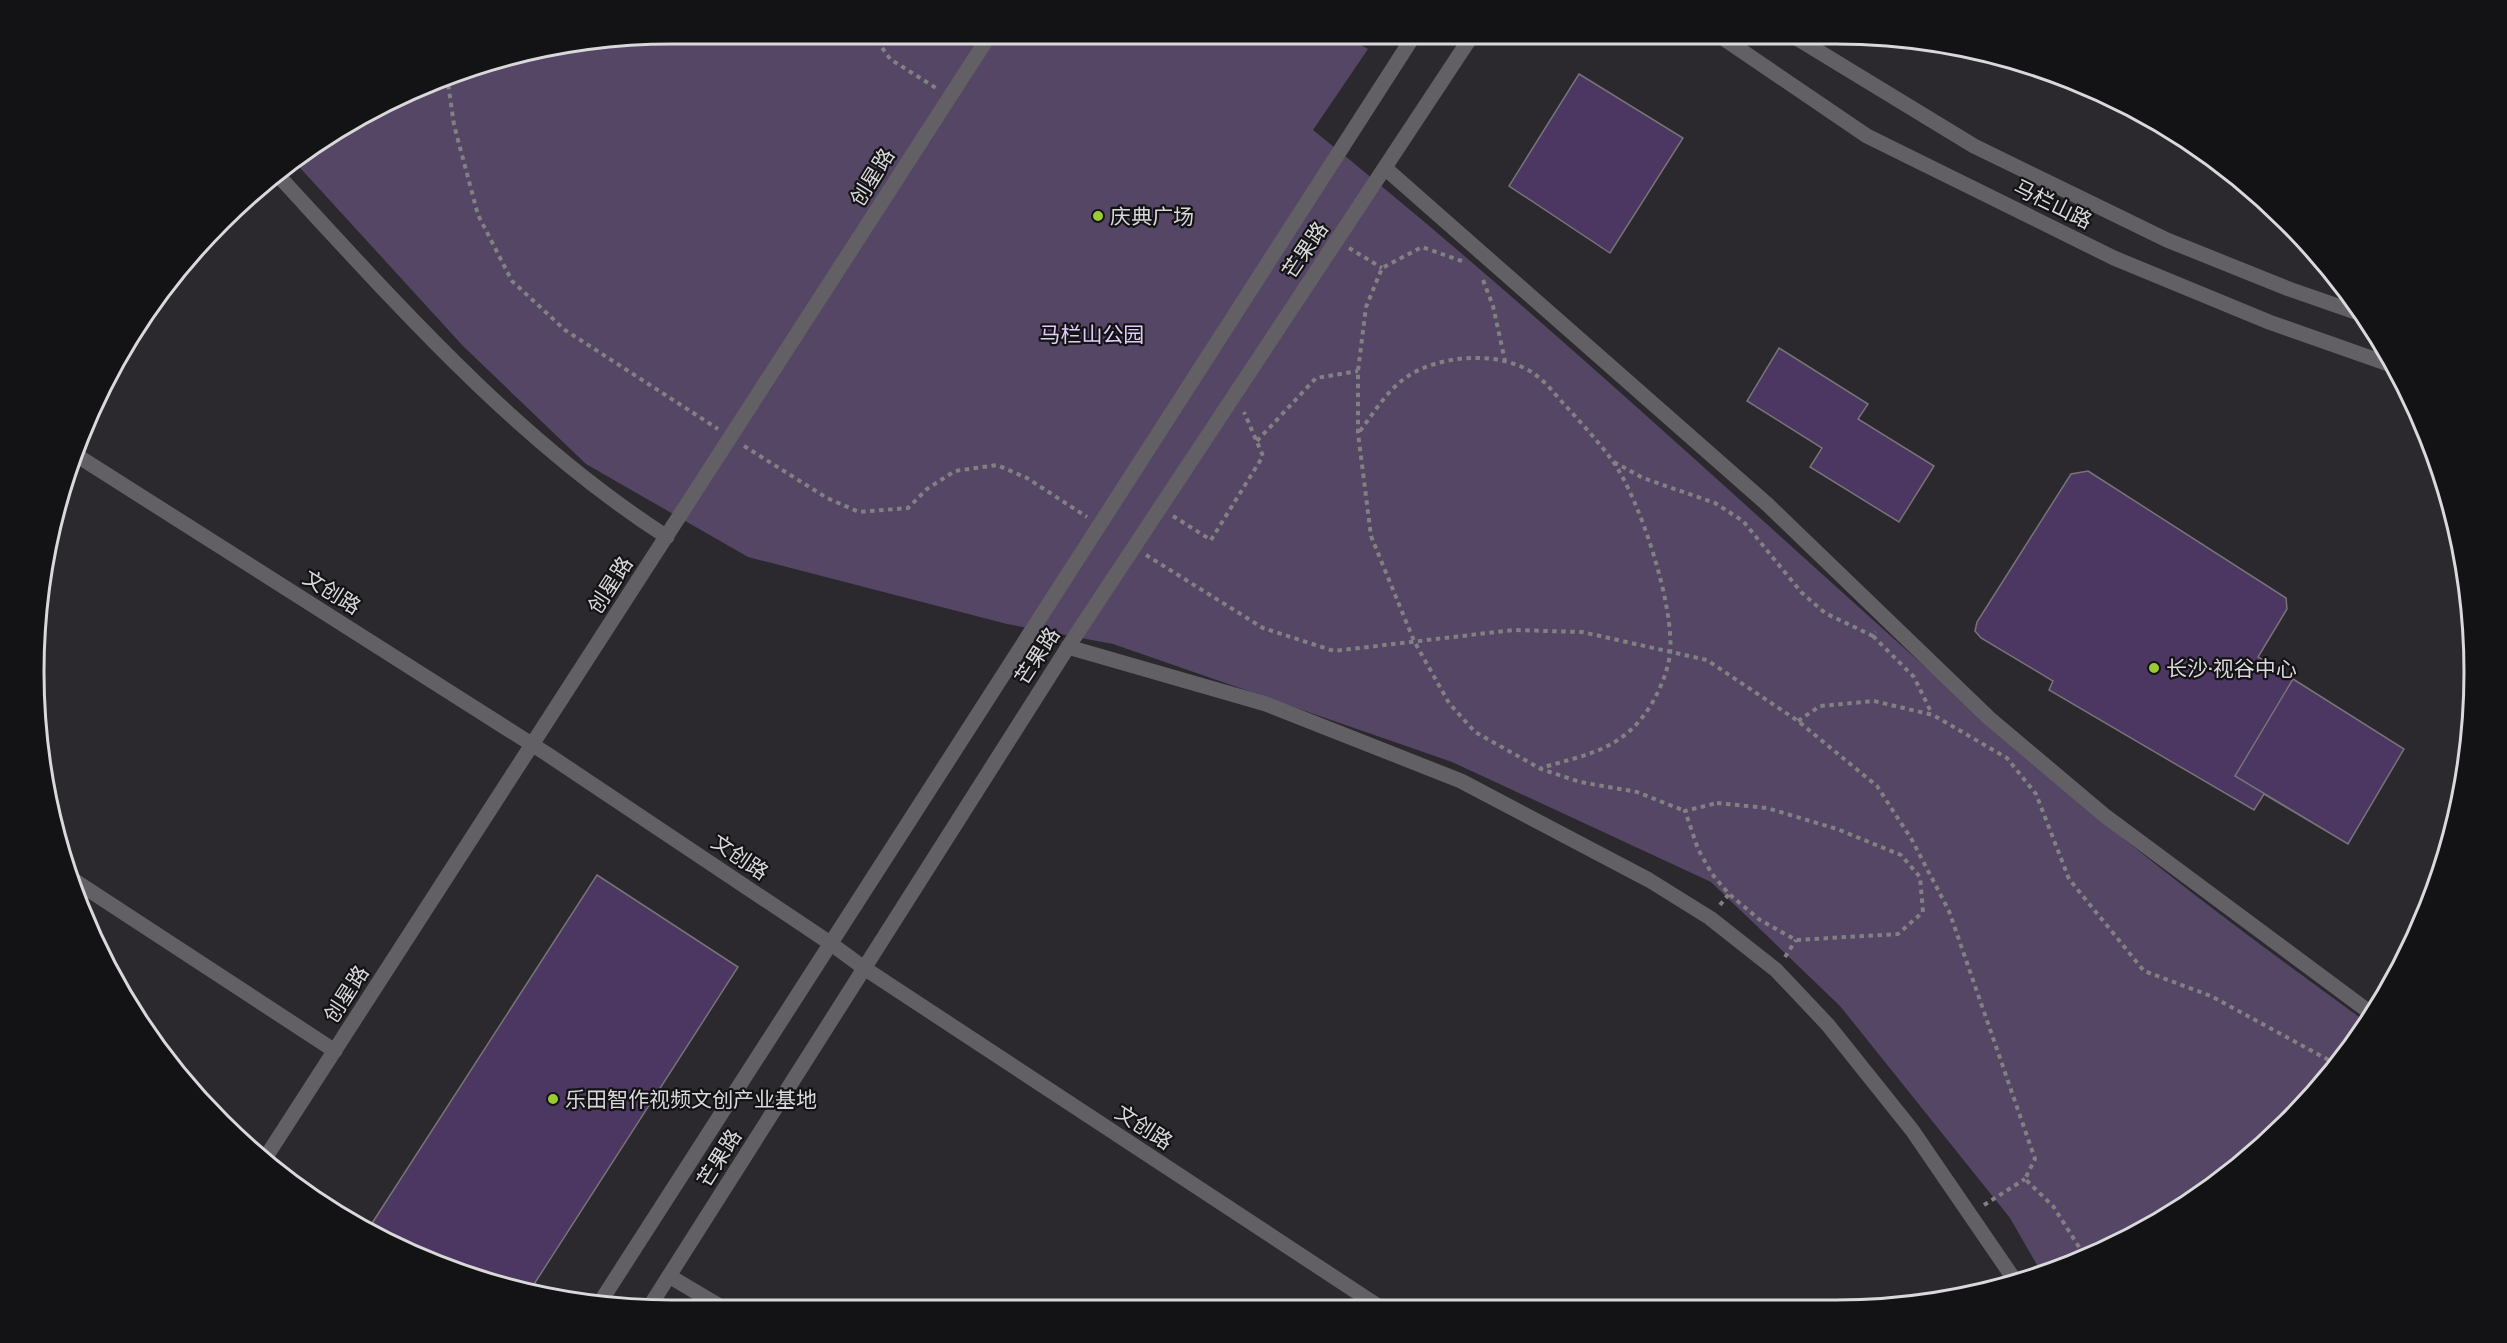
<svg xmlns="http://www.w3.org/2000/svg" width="2507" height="1343" viewBox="0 0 2507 1343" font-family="'Public Sans','Noto Sans SC',sans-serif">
  <rect width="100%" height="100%" fill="#2b292d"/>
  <path fill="#544664" d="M672,33L1340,34L1368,49L1313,130C1565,333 1799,558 2043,771C2146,861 2256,942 2366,1022L2315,1093L2191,1202L2080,1262L2041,1272L2010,1218L1840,1006L1711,882L1452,762L1113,644L1007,624L748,557L586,464L463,346L292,159L353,118L466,67L547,45Z"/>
  <path fill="#4c3662" stroke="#767478" stroke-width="1.5" d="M1579,74L1683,138L1610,253L1509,186Z
    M1779,348L1868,404L1858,419L1934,466L1899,522L1810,467L1822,448L1747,401Z
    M2088,471L2286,598L2287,609L2258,657L2404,749L2348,844L2264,794L2254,810L2049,690L2053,681L1981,638L1975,631L1977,622L2071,474Z
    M2293,679L2404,749L2348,844L2235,776Z
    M597,875L738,967L529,1292L506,1288L367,1231Z"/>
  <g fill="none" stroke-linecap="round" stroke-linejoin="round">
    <path stroke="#818083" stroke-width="4" stroke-dasharray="4.5 4.5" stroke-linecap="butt" d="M872,33L890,59L936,88
      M447,76L454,125L478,215L512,281L565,330L718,429
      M1349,248L1382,268
      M1462,261L1422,247L1382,268L1366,307L1358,371V433L1371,536L1414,641L1449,703L1475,732L1541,769L1580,782L1637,792L1685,811
      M1483,280L1493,306L1505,361
      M1360,431C1373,414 1386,392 1404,379C1437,354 1503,349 1537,376C1547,383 1556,396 1565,405C1581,423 1598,441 1612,460C1640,499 1675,607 1670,654C1667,676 1655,702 1641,719C1614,752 1580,756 1541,768
      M1257,441L1316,378L1358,371
      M744,446L827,498L859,512L908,508L927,489L955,471L997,465L1027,478L1087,517
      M1614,462L1643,478L1715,503L1743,521L1801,592L1825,613L1873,636L1876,632
      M1173,516L1211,540L1263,456L1244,412
      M1146,555L1263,628L1334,651L1513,630L1582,632L1707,660L1798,721L1877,786L1912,840L1949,911L2035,1159L2025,1179L2053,1206L2086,1258
      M1873,636L1914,677L1932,714
      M1798,721L1820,706L1874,701L1933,715L2007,758L2036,794L2069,879L2144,971L2211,996L2336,1064
      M1717,803L1767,808L1837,829L1901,855L1920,877L1923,912L1898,934L1796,940L1760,920L1729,894L1712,874L1698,849L1685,811Z
      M1720,905L1729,894
      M1785,957L1796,940
      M1984,1205L2025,1179"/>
    <path stroke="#626064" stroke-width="15" d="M1385,168L1768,505L1989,718L2104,815L2372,1014
      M275,172C396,303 516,440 667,537
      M73,453L547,754L830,943L864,968L1378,1306
      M1068,647L1266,704L1461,781L1649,880L1710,918L1776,970L1828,1025L1912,1130L2014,1279
      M264,1160L991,33
      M669,1276L723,1308"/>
    <path stroke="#626064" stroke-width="15" d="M1717,34L1867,136L2114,258L2269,322L2394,366
      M1790,34L1974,146L2167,240L2289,289L2361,314
      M69,877L335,1051
      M599,1304L1415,34
      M648,1309L1068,647L1473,34"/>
  </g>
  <g fill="#9bcb33" stroke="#131214" stroke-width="2">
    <circle cx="1098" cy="216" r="6"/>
    <circle cx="2154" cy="668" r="6"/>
    <circle cx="553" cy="1099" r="6"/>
  </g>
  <g text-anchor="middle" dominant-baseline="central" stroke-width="4.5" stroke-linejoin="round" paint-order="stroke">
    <g font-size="21" fill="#d9d8da" stroke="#131214">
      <text transform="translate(872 177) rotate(-58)">创星路</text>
      <text transform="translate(2053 204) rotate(26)">马栏山路</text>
      <text transform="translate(1305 250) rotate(-56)">芒果路</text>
      <text transform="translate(610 585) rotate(-57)">创星路</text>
      <text transform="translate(332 592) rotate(32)">文创路</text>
      <text transform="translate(1037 656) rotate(-57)">芒果路</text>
      <text transform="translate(740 857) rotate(34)">文创路</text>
      <text transform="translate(346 994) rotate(-57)">创星路</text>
      <text transform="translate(1144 1127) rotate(33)">文创路</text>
      <text transform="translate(719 1158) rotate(-58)">芒果路</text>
    </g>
    <g font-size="21" fill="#d9d8da" stroke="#131214" text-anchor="start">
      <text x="1110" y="216">庆典广场</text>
      <text x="2166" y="668">长沙·视谷中心</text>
      <text x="565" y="1099">乐田智作视频文创产业基地</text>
    </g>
    <g font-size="21" fill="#e0ccf8" stroke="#131214">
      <text x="1092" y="334">马栏山公园</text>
    </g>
  </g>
  <path d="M0 0H2507V1343H0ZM672 44H1836A628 628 0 0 1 2464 672V672A628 628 0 0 1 1836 1300H672A628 628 0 0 1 44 672V672A628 628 0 0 1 672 44Z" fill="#131214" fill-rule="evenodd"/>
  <path fill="none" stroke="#d9d8da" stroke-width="3" d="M672 44H1836A628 628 0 0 1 2464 672V672A628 628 0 0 1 1836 1300H672A628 628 0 0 1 44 672V672A628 628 0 0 1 672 44Z"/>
</svg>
